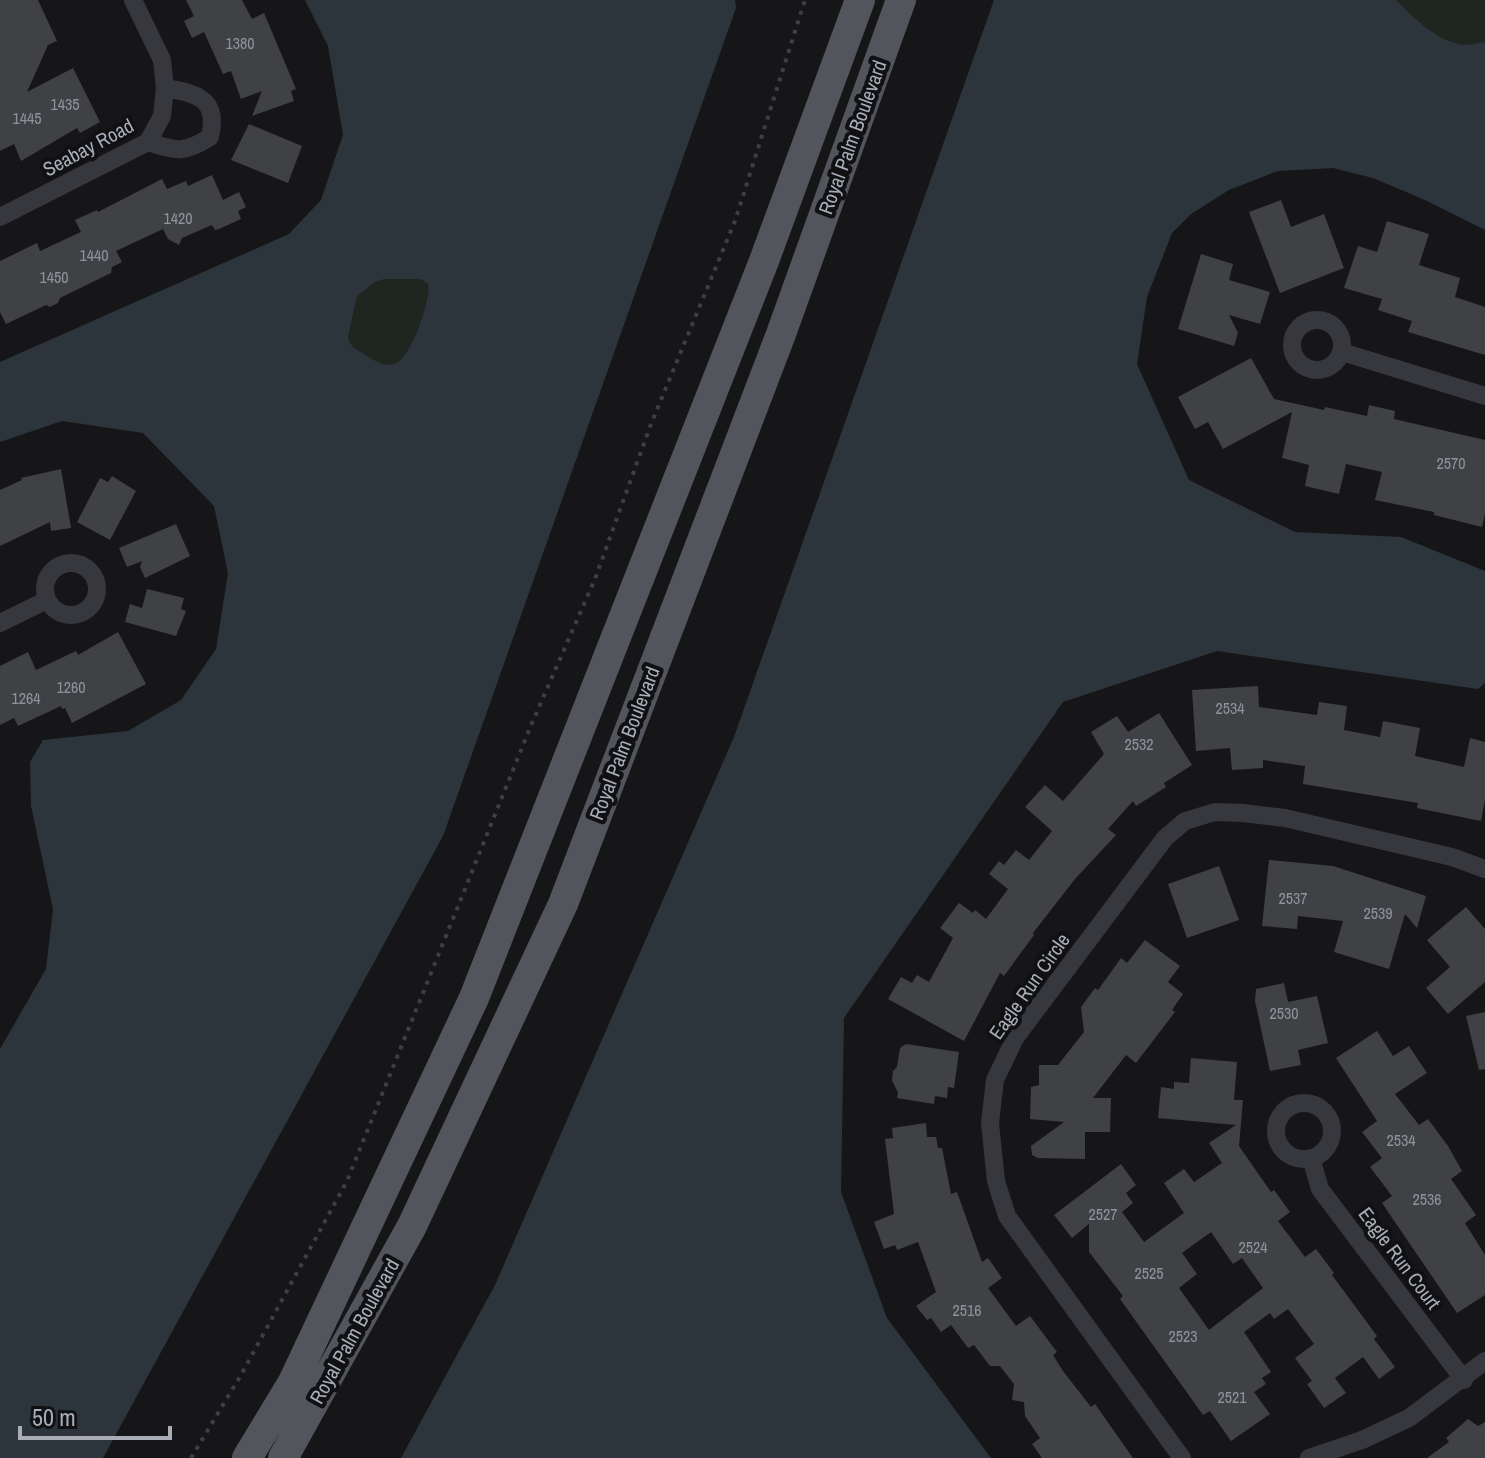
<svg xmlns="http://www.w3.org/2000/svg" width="1485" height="1458" viewBox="0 0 1485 1458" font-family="'Archivo Narrow',sans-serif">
  <rect width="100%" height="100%" fill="#161618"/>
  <path fill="#1e261f" d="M1396,0H1485V42C1477,43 1467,46 1459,44C1435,39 1413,17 1396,0Z
    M385,279H421L428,283C431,300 411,357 396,363C385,368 374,360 366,355C357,349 352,349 348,338L357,296L375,282Z"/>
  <path fill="#2c353c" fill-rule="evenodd" d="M305,0H735L736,8L443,836L103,1458H0V1049L46,969L53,909L31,806L30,762L43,740L128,731L181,700L216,649L228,573L214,506L143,433L62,421L0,442V362L289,234L321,200L343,135L328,46ZM385,279H421L428,284C431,300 411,357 396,363C385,368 374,360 366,355C357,349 352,349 348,338L357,296L375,282Z
    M994,0H1396C1413,17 1435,39 1459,44C1467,46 1477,43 1485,42V230L1425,200L1373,178L1333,168L1278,171L1229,190L1191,214L1172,233L1147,297L1137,364L1189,480L1295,532L1401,537L1485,571V683L1478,689L1217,651L1063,702L844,1018L841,1192L887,1318L991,1458H401L495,1285L734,737Z"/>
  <path fill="#404145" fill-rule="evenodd" d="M0,0H38L57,41L48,45L27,92L73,68L100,122L80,133L77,128L21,161L14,144L0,151Z
    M186,0H242L252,19L264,13L296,89L291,91L294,101L252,116L262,91L241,99L231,71L223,74L204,32L192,38L184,21L194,16Z
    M249,124L302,146L288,183L231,160Z
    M212,175L223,200L239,192L246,207L238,211L241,219L219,229L215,230L212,225L182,238L179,245L168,239L163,229L116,251L122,262L112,267L111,273L60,298L58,303L50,307L46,305L6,324L0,312V261L37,243L40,251L81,232L75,220L97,210L98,212L162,179L167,189L186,181L188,186Z
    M1281,200L1291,227L1324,214L1344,268L1280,293L1249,212Z
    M1387,221L1429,234L1419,265L1460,278L1455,297L1485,307V355L1408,332L1412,321L1378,310L1382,299L1344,288L1358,246L1377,252Z
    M1201,254L1233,264L1229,280L1270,292L1260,324L1229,315L1238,333L1234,346L1178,329Z
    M1251,358L1274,399L1324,410L1325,407L1367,416L1369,405L1395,411L1394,419L1485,440V514L1482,527L1434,515V512L1375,500L1382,472L1346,464L1339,494L1305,486L1309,465L1282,458L1292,412L1223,449L1208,422L1195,429L1178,397Z
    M61,469L71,528L51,531L50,522L0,546V490L22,480L21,478Z
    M112,476L136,491L110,540L77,522L100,478L108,482Z
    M176,524L190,556L145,578L140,567L142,561L127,567L119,548Z
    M147,589L184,598L181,609L186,611L176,636L125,622L130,604L142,608Z
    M118,632L146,684L72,723L65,708L62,709L61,706L18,726L14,718L0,725V666L28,652L36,670L76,651L78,655Z
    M1258,686L1259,707L1317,715L1319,702L1347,706L1344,730L1380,737L1383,721L1420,728L1415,756L1464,767L1470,738L1485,742V800L1481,821L1417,808L1418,803L1303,784L1305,766L1263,760V768L1232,770L1230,748L1196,751L1192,690Z
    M1159,713L1192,765L1164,783L1166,787L1136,806L1133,801L1108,829L1116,835L1075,879L1033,933L1034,935L1004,976L1000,973L964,1041L888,999L901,977L912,983L917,975L929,982L953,938L940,928L959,903L973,913L975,910L986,919L1008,889L989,874L999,861L1004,865L1016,850L1029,860L1052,831L1025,807L1045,785L1063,801L1104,754L1091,732L1117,716L1128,732Z
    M1269,860L1333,866L1426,896L1417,928L1405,914L1389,969L1334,952L1343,921L1298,916L1297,929L1262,926Z
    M1219,866L1239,920L1187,938L1168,884Z
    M1466,907L1485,929V982L1448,1014L1426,988L1450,967L1427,940Z
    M1145,940L1180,966L1168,982L1183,994L1172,1010L1175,1012L1136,1063L1126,1055L1093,1098H1111L1110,1132H1085V1159L1038,1158L1032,1155L1031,1146L1064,1122L1030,1119L1031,1087L1039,1085V1065H1058L1084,1032L1081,1007L1095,988L1098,990L1121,958L1127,963Z
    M1284,983L1288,1002L1317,996L1328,1043L1298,1050L1301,1065L1270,1071L1255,1001L1256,989Z
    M1485,1012V1069L1479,1070L1466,1016Z
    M1377,1031L1393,1056L1409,1046L1427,1073L1395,1094L1419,1125L1428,1119L1448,1146L1462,1171L1451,1179L1476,1215L1465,1223L1485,1255V1295L1457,1313L1382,1203L1392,1196L1370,1167L1382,1158L1362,1132L1377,1121L1336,1058Z
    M906,1044L959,1052L954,1088L948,1087L947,1098L935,1096L934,1104L897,1098L898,1093L892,1080L893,1071L897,1067L900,1048Z
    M1191,1058L1237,1062L1234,1100H1243L1239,1146L1271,1192L1274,1190L1290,1212L1278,1221L1305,1257L1316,1249L1334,1273L1332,1275L1377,1336L1374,1339L1395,1367L1379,1379L1363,1357L1335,1378L1346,1393L1324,1408L1307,1384L1312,1381L1295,1358L1314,1344L1288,1309L1274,1319L1270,1313L1244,1332L1271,1372L1262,1378L1266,1384L1254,1392L1270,1414L1231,1441L1210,1411L1203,1415L1120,1299L1123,1296L1089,1252V1224L1072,1238L1054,1215L1121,1164L1136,1185L1126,1193L1133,1203L1122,1212L1144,1242L1184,1213L1164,1183L1184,1169L1194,1182L1222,1163L1209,1143L1236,1125L1158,1118L1161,1087L1174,1089V1082L1189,1083ZM1211,1232L1233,1264L1242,1258L1263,1288L1209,1330L1179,1288L1197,1274L1182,1253Z
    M926,1123L927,1137H936L938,1148H942L951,1194L957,1192L982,1262L988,1258L1002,1278L988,1288L1016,1326L1030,1316L1057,1352L1053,1355L1063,1371L1091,1407L1095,1404L1133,1458H1042L1032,1444L1040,1438L1025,1416L1024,1402L1012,1400L1014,1384L1000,1366H990L974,1345L968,1348L951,1325L941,1332L931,1318L927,1320L916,1306L936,1292L918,1242L897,1250L895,1245L884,1249L874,1222L894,1214L885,1139L893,1138L892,1128Z
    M1468,1419L1478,1426L1485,1422V1458H1427L1449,1442L1446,1438Z"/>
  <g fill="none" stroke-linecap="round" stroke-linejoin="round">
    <path stroke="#3d3f44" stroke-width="4" stroke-dasharray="4 6" stroke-linecap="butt" d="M191,1458L241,1375L347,1181L532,723L595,579L651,424L735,221L805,0"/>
    <path stroke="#37383d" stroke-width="18" d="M148,142C176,151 184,154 210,137C219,99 197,93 165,88
      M0,217L148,142L162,116L165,88L162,60L133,0
      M1292 345a25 25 0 1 1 50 0a25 25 0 1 1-50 0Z
      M1342,352L1485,396
      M45 589a26 26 0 1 1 52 0a26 26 0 1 1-52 0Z
      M0,623L47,600
      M1276 1131a28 28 0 1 1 56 0a28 28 0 1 1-56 0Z
      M1311,1158L1320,1189L1464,1380
      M1182,1458L1007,1216L996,1181L990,1123L995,1080L1015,1038L1165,838L1185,821L1215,812L1243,813L1285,818L1452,857L1485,869
      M1309,1458L1362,1440L1409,1418L1485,1361"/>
    <path stroke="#53555c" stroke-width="30" d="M247,1458L293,1382L474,998L764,261L860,0
      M283,1458L412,1226L563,904L781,334L901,0"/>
  </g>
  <g text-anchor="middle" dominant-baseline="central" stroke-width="8" stroke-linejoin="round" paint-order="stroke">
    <g font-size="16" fill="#8e929b">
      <text x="240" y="43">1380</text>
      <text x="65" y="104">1435</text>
      <text x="27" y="118">1445</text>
      <text x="178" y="218">1420</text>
      <text x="94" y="255">1440</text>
      <text x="54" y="277">1450</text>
      <text x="1451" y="463">2570</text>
      <text x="71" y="687">1260</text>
      <text x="26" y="698">1264</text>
      <text x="1230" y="708">2534</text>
      <text x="1139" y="744">2532</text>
      <text x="1293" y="898">2537</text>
      <text x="1378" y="913">2539</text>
      <text x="1284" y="1013">2530</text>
      <text x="1401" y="1140">2534</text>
      <text x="1427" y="1199">2536</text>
      <text x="1103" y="1214">2527</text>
      <text x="1253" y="1247">2524</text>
      <text x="1149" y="1273">2525</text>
      <text x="967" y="1310">2516</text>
      <text x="1183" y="1336">2523</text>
      <text x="1232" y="1397">2521</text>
    </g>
    <g font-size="20" fill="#a8adb8" stroke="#111113">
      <text transform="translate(852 137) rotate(-70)">Royal Palm Boulevard</text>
      <text transform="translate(88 147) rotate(-28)">Seabay Road</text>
      <text transform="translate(624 743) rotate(-69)">Royal Palm Boulevard</text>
      <text transform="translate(1029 986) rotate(-55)">Eagle Run Circle</text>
      <text transform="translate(1400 1258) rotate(53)">Eagle Run Court</text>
      <text transform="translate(354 1331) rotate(-61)">Royal Palm Boulevard</text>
    </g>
  </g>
  <path d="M20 1426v12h150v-12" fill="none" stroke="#a8adb8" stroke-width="4"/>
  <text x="32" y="1426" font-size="24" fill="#a8adb8" stroke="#111113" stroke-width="6" paint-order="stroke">50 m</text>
</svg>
